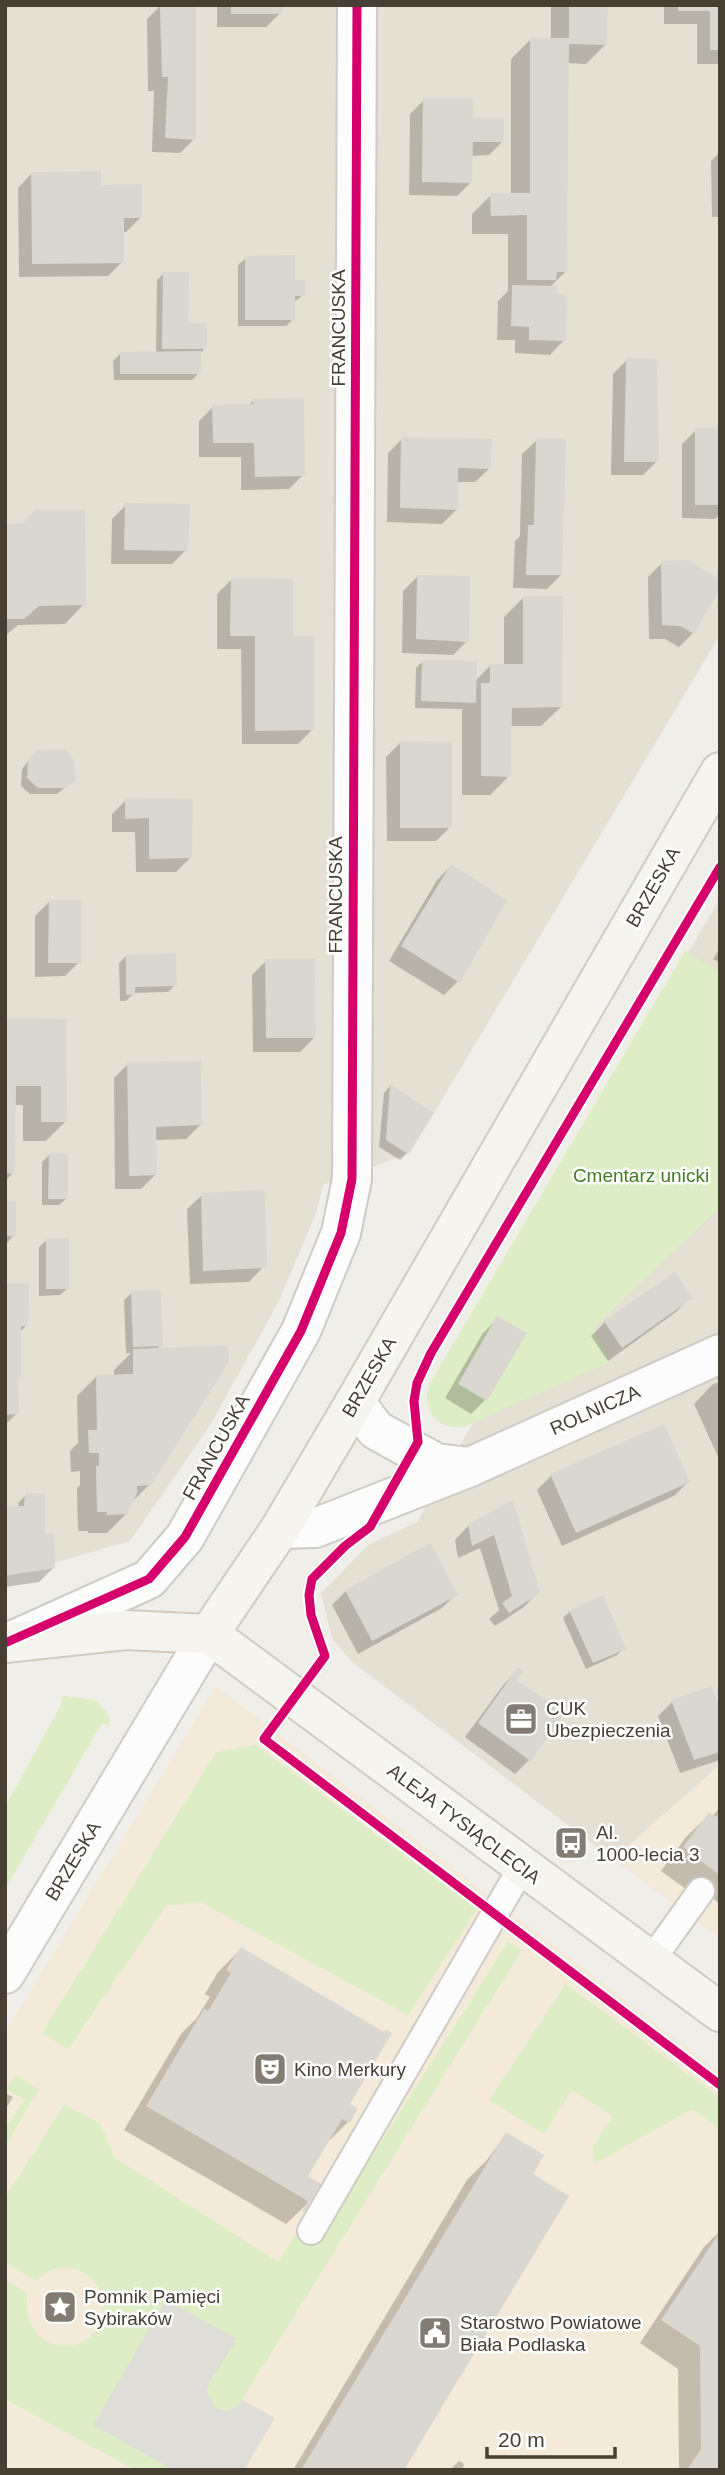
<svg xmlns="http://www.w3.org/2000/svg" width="725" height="2475" viewBox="0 0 725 2475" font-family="Helvetica,sans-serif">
  <rect width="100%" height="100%" fill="#f0eee8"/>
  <path fill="#e5e0d4" d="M5,5H720V635L410,1153L323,1185L316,1214L278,1303L209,1427L130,1541L5,1577Z
    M720,899V1765L613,1859L351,1661L332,1638L321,1593L368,1545L417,1522L473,1423L463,1427L444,1425L439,1422L431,1412L427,1400L429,1385Z"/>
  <path fill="#f4ead9" d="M216,1686L720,2073V2470H5V2033Z
    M720,1765V1939L613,1859Z"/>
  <path fill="#ddedc5" d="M685,951L720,972V1207L593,1328L610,1362L463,1427C437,1429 422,1411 429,1385Z
    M63,1696L96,1700L109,1716L110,1726L102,1723L5,1889V1807L61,1705Z
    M255,1745L477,1909L408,2015L200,1902L166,1906L68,2049L42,2033L216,1752Z
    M508,1942L522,1950L238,2406L227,2411L215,2408L207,2391L210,2382L236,2339L166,2301L94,2425L174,2470H135L5,2399V2280L28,2293C21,2324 43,2353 77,2344C101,2337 110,2304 97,2285C88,2270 66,2263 49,2271C45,2273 40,2278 36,2281L5,2262V2198L64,2105L100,2123L115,2158L278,2262L310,2212L341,2205Z
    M566,1984L720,2098V2130L692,2109L594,2164L593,2146L613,2116L572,2090L544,2134L489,2100Z
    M15,2075L39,2089L5,2146V2128L25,2100L7,2089Z"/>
  <path fill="#dfddd8" d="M166,2300L237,2339L210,2382L207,2391L215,2408L227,2411L238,2406L242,2400L275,2418L244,2470H174L93,2425Z"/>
  <path fill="#0003" d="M161,5L194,139L180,153L152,152L154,91H148L147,19Z
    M217,5H280V13L266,27H217Z
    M551,5H606V44L586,64L567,63L566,271L550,287L564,340L550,355L515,353V340H497L498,301L508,291V234H472V214L491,195H511V59L530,40H551Z
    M664,5H720V64H697V24H664Z
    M424,100L471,119L503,141L489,155L471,156V182L457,196L409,195L410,114Z
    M720,152V217H712L711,161Z
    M32,173L99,186L140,218L126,232H122V262L108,276L19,277L18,188Z
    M246,258L294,282L303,295L293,303V319L286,326H238V265Z
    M164,273L186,325L205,348L200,354L199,373L192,380H114L113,361L120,354L156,353L157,280Z
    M627,360L657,461L643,475H611L613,374Z
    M254,400L303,475L289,489L241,490V457H199V421L213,407L248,406Z
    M696,430H720V514L715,519L682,518V444Z
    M402,439L490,468L475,482H456V510L442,524L387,522L388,453Z
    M537,440L561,575L547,589L513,588L515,541L520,536L522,454Z
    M126,505L186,550L172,564H111L112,519Z
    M22,525L84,604L65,624L18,625L5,636V526Z
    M662,563L693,633L679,647L665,639H649L648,577Z
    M417,577L467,641L453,655L402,653L403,591Z
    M231,580L291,638L312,730L298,744H242L241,649H217V594Z
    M524,597L561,707L541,726H510L509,776L490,795H462V709L415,708L416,668L423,661L475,681L491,665H504V617Z
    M400,743L450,827L436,841H387L386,757Z
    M29,760L74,780L57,794H30L21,786L22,769Z
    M126,800H191L190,858L176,872H136L135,832H112V814Z
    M451,866L458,981L444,995L389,961L437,880Z
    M49,902L79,962L65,976L35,977V916Z
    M720,948V963L713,959Z
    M126,956L175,985L168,992L134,993L126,1001H120L119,963Z
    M266,961L314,1038L300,1052H253L252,975Z
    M5,1019L65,1122L46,1141H23V1105H14L13,1173L5,1181Z
    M128,1064L200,1125L186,1139L155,1140V1175L141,1189H115L114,1078Z
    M390,1086L407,1153L400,1160L379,1147L384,1093Z
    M49,1155L67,1198L59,1205H42V1162Z
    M202,1195L266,1264L249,1282L190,1284L187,1209Z
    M5,1203L14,1235L7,1243H5Z
    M47,1240L68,1288L60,1295L39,1296V1247Z
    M5,1285L27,1325L19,1333L17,1413L5,1425Z
    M132,1293L161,1345L157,1349L150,1484L130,1504L127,1513L107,1533H88V1531H78L77,1488L80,1485V1471L71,1472L70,1451L78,1443L77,1396L96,1377L114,1376V1370L131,1353H126L124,1300Z
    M690,1298L676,1312L608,1361L591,1336L605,1322Z
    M497,1319L485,1400L471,1414L445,1398L483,1333Z
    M720,1382V1461L694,1404L713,1384Z
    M663,1426L688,1482L674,1496L562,1546L537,1490L551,1476Z
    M26,1495L43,1534L53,1568L39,1582L5,1587V1507H18L19,1502Z
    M512,1503L538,1592L524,1607L495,1626L489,1619L499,1610L480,1548L458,1558L455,1540L469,1525Z
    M346,1591L456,1594L442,1608L358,1654L332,1605Z
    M570,1611L624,1648L617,1655L586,1669L563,1618Z
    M518,1670L515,1680L529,1760L515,1774L465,1737L504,1684Z
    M672,1702L720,1713V1758L717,1761L680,1773L658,1716Z
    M720,1807V1904L700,1889L694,1895L661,1871L686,1837L709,1815L712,1817Z
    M241,1949L348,2122L325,2145L306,2176L309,2202L286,2224L124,2130L181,2034L196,2019L210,1997L205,1994L218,1972Z
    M5,2093L13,2097L5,2110Z
    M506,2134L531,2173L402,2470H293L467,2180L487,2160Z
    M720,2231V2470H679L678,2369L640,2343L704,2247Z
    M459,2461L464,2464L462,2470H450Z"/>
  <path fill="#dad7d0" d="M160,5H196V140L165,138L168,77H162Z
    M231,5H282V14H231Z
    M569,5H608L607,45L569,44L567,272H557L556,280H527V215L491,216L490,193H530V38H569Z
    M678,5H720V50H710V11H678Z
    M423,98H473V118H504V142H473L472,183L422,182Z
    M101,171V185L142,184V218H124V263L32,264L31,172Z
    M295,255V280H305V296H295V320H245V256Z
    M163,272H189L188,323H207V349H162Z
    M512,285L557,286L556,294L567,295L566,341L529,340V327L511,326Z
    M201,351V374H120V352Z
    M626,358L657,359L659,462H624Z
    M304,398L305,476L255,477L254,443H213L212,405L253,404V399Z
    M695,428H720V505H695Z
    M401,437L492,439L491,469L458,468V510L400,508Z
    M536,438L566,439L562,575H526L528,525H534Z
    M125,503L190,504L188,551L124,550Z
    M34,510H85L86,605L39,606L24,619H5V524L23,523Z
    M688,560L720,579V589L694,634L680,626L662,625L661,561Z
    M417,575L470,576L469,642L416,639Z
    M231,578L293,579V636H314V730L255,731V636H230Z
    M523,596H563L562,707L512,708L511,777L481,776V683H490V664H523Z
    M422,660L477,661L476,703L421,701Z
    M400,741L452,742V828H400Z
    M66,749L74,761L76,781L65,788H38L27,778L28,760L36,750Z
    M125,798L193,799L192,858L149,859V818L125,819Z
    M451,864L507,900L460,983L401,946Z
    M49,900H81V963H48Z
    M176,953L177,986L135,987V994L126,995V955Z
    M265,959H315L316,1038H266Z
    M5,1018L66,1019L67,1122H41V1086H16L15,1174L5,1173Z
    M201,1061L202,1125L156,1127L157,1175L129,1176L127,1062Z
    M390,1084L434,1113L408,1154L386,1140Z
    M49,1153H68V1199H48Z
    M263,1190L265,1192L267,1265L265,1268L203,1271L201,1193Z
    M5,1201H16V1236H5Z
    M69,1238V1289H46V1239Z
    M675,1272L693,1298L622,1348L604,1321Z
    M5,1283H29L28,1326H21V1378H18L19,1414L5,1415Z
    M161,1290L163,1346L133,1347L131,1291Z
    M497,1316L527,1333L487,1401L458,1384Z
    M228,1345L229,1362L151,1485L137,1486V1494L129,1508L128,1514L106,1515L107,1512H97L96,1466H99V1453H89L88,1430H97L96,1375L133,1374V1349Z
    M664,1424L690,1482L576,1533L550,1474Z
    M25,1493L45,1494V1534H54L55,1568L5,1576V1506H24Z
    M513,1500L540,1593L509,1613L502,1603L512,1596L494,1535L472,1546L468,1524Z
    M430,1543L458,1595L372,1641L345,1590Z
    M603,1595L626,1649L593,1663L569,1610Z
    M518,1667L523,1671L517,1680L564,1714L529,1764V1760L478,1723Z
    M711,1686L720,1708V1752L694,1760L671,1700Z
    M709,1812L716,1817L720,1812L718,1874L683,1847Z
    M241,1947L384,2032L386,2029L392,2033L350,2104L358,2109L350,2123L342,2119L308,2176L321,2184L304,2213L302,2211L308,2201L146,2106L204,2009L208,2011L231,1973L226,1970Z
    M506,2132L544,2155L533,2174L569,2196L404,2470H301Z
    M720,2232V2470H687L701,2449L700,2346L661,2320Z"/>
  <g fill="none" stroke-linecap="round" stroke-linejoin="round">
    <defs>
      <path id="lane" d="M650,1962L701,1891
        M311,2231L522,1867"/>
      <path id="street" d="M355,1402L376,1430L436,1463L470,1467
        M280,1529L315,1528L470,1467L720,1354
        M16,1639L149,1579L185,1537L301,1331L341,1233L352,1179L357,5
        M5,1974L209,1634"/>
      <path id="secondary" d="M209,1634L280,1529L355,1402L720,772
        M209,1634L720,2012
        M5,1643L126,1630L209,1634"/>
    </defs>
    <use href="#lane" stroke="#cecbc5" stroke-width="30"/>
    <use href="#street" stroke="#cecbc5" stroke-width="42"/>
    <use href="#secondary" stroke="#d0cbbe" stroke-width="42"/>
    <use href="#lane" stroke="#fdfcfc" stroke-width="26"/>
    <use href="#street" stroke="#fdfcfc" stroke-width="38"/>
    <use href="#secondary" stroke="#f6f4ee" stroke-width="38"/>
    <defs>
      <path id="cycleway" d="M720,867L431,1353L417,1383L414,1401L418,1442L370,1527L345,1546L312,1579L309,1595L311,1615L325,1656L264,1739L720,2085
        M5,1643L149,1579L185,1537L301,1331L341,1233L352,1179L357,5"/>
    </defs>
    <use href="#cycleway" stroke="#fff" stroke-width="13"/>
    <use href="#cycleway" stroke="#d6006c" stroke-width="9"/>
  </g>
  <defs>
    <symbol id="office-square" viewBox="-11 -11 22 22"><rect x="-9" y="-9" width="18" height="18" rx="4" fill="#827c72" stroke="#fff"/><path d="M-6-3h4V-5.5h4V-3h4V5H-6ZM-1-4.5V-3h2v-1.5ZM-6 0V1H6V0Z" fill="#fff"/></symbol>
    <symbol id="bus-square" viewBox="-11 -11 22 22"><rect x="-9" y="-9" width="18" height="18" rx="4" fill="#827c72" stroke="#fff"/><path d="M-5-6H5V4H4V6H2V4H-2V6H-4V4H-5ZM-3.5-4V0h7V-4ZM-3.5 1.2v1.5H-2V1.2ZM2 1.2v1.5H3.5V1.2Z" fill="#fff"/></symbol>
    <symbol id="theatre-square" viewBox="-11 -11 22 22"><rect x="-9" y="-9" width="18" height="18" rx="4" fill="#827c72" stroke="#fff"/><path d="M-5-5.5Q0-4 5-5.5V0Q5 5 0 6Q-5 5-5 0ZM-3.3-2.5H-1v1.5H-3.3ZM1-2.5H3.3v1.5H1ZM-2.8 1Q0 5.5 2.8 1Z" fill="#fff"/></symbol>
    <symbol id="sight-square" viewBox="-11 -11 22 22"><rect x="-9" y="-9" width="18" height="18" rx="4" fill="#827c72" stroke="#fff"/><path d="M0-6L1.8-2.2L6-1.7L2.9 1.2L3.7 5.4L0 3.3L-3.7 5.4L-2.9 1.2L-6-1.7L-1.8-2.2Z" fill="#fff"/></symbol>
    <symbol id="civic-square" viewBox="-11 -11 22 22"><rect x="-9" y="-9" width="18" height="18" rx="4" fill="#827c72" stroke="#fff"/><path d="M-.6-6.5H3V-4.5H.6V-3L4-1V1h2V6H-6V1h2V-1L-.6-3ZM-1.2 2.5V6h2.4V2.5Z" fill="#fff"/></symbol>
  </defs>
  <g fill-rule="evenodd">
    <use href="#office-square" x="502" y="1700" width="38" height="38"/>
    <use href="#bus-square" x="552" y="1824" width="38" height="38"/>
    <use href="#theatre-square" x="251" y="2050" width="38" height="38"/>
    <use href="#sight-square" x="41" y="2288" width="38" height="38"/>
    <use href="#civic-square" x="416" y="2314" width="38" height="38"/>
  </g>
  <g text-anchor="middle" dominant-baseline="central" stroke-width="5" stroke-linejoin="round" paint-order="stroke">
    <g font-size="19" fill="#473f33" stroke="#fff">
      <text transform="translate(338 328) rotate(-90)">FRANCUSKA</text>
      <text transform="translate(653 887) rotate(-60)">BRZESKA</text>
      <text transform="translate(335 895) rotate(-90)">FRANCUSKA</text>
      <text transform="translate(369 1377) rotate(-60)">BRZESKA</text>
      <text transform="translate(595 1410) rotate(-24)">ROLNICZA</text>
      <text transform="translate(216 1447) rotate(-61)">FRANCUSKA</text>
      <text transform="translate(464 1824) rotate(37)">ALEJA TYSIĄCLECIA</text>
      <text transform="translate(73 1861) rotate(-59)">BRZESKA</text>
    </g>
    <g font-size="19" fill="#437e21" stroke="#fff">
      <text x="641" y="1175">Cmentarz unicki</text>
    </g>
    <g font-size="19" fill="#473f33" stroke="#fff" text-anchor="start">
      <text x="546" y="1708">CUK<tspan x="546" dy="22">Ubezpieczenia</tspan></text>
      <text x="596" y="1832">Al.<tspan x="596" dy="22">1000-lecia 3</tspan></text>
      <text x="294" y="2069">Kino Merkury</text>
      <text x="84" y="2296">Pomnik Pamięci<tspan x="84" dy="22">Sybiraków</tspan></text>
      <text x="460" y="2322">Starostwo Powiatowe<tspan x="460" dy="22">Biała Podlaska</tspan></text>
    </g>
  </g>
  <rect width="725" height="2475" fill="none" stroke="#473f33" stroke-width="14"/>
  <path d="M487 2447v10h128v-10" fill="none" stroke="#473f33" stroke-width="3.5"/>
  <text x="498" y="2447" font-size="21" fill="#473f33" stroke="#ffffff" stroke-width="5" paint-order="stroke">20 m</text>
</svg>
